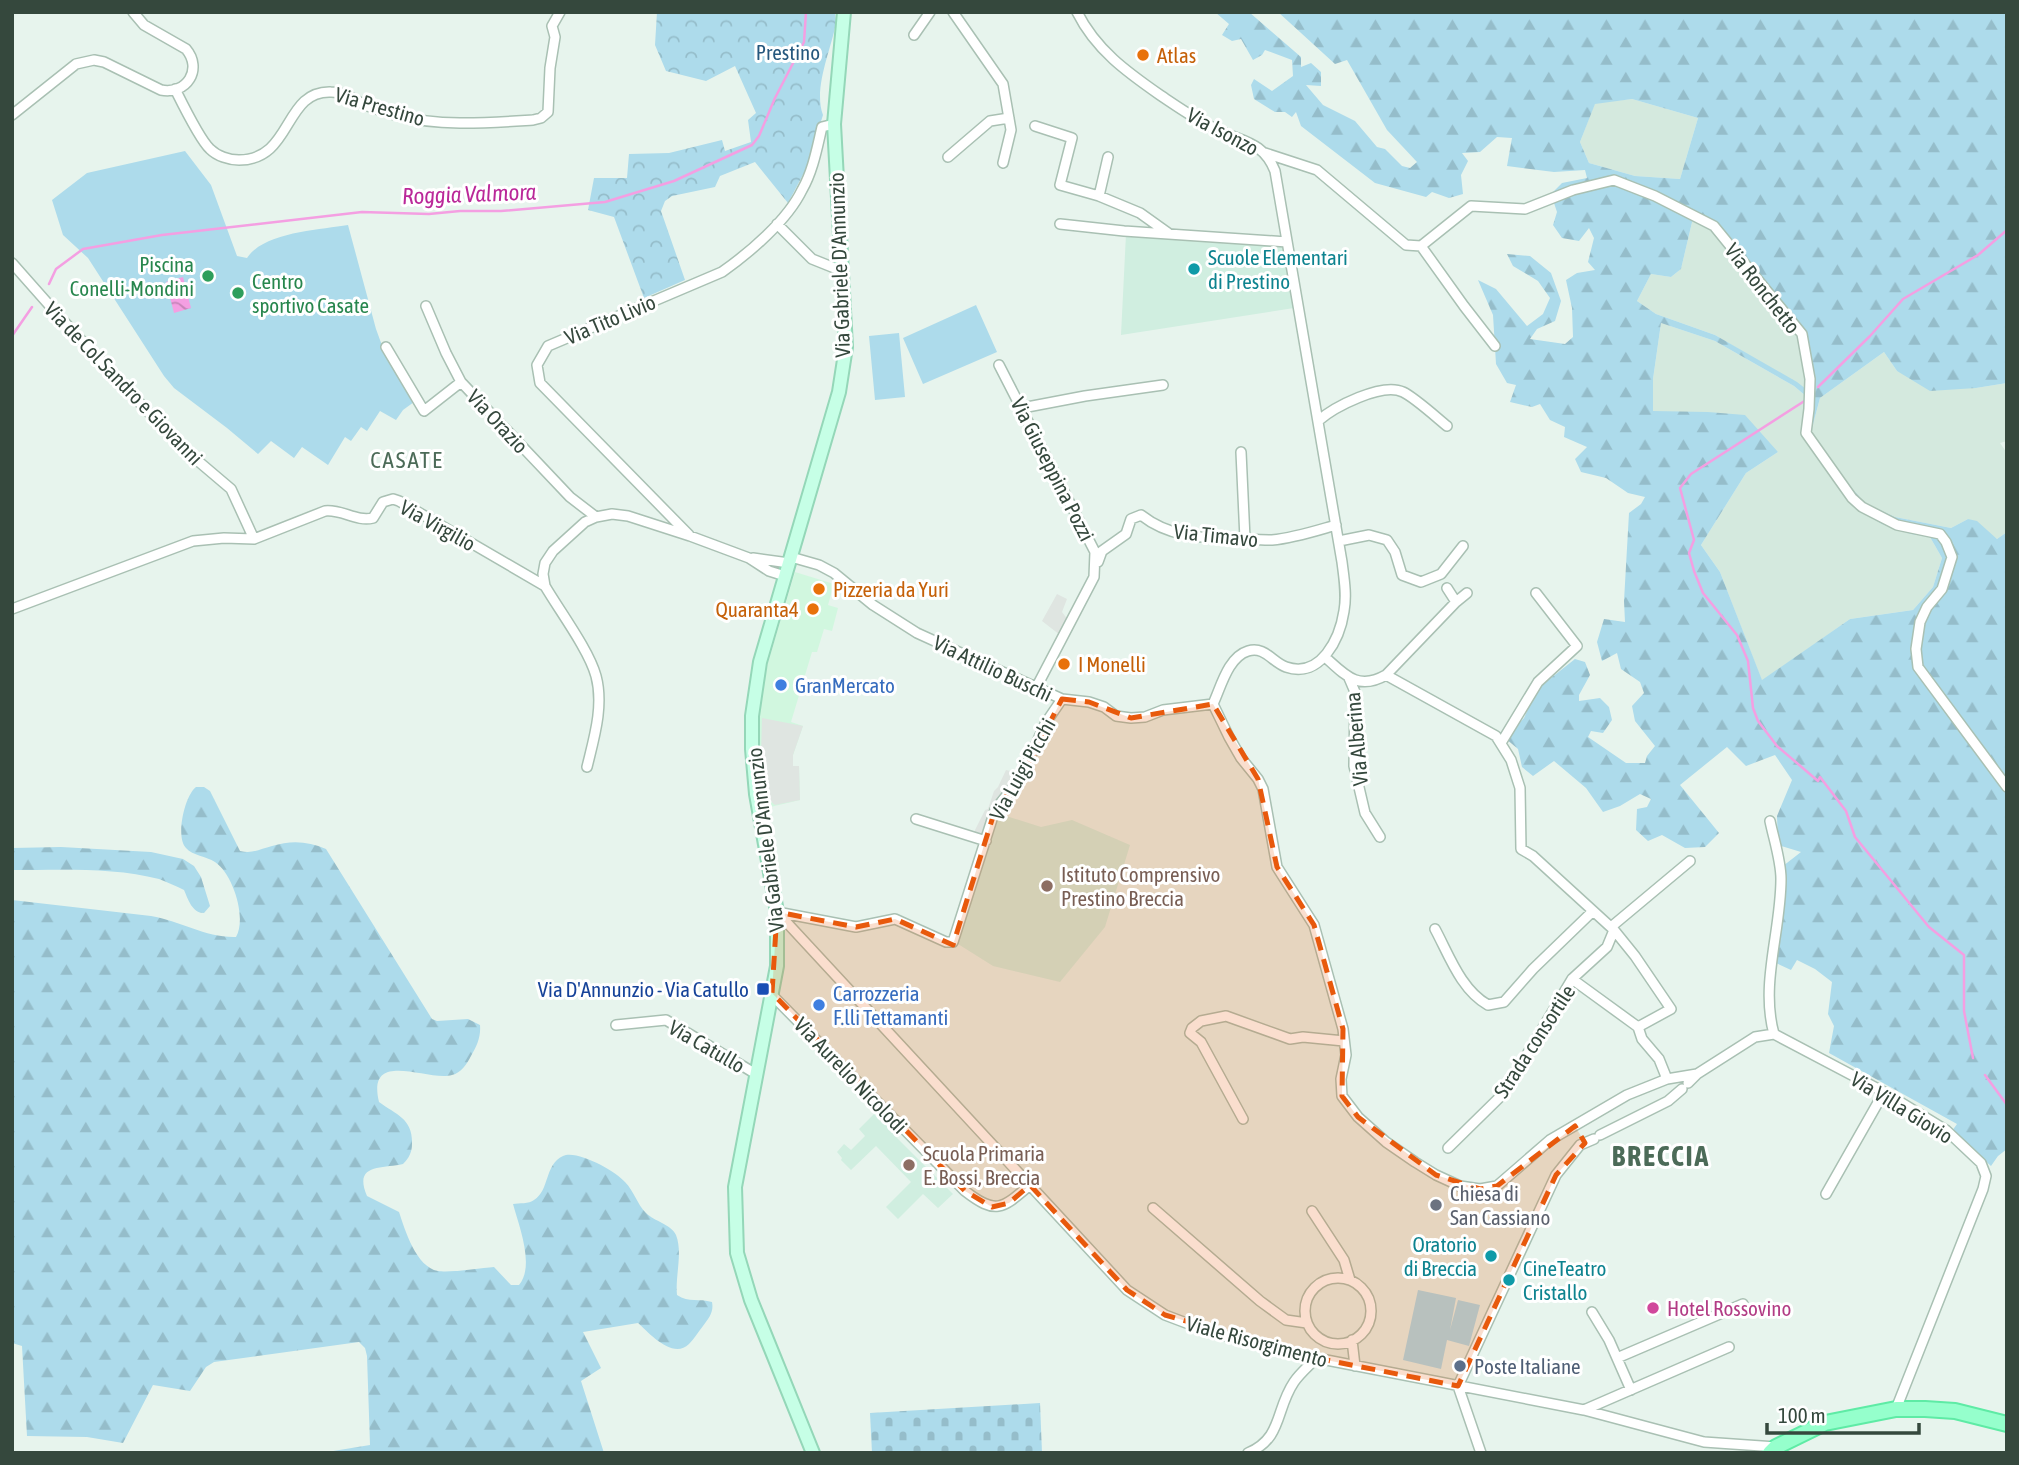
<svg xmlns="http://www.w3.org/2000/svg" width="2019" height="1465" viewBox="0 0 2019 1465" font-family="'Asap Condensed',sans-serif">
  <defs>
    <pattern id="forest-firs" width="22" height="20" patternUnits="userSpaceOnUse" patternTransform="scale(1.75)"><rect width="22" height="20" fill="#addbeb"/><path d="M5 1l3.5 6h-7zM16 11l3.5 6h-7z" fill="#95bdca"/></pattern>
    <pattern id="cemetery-stones" width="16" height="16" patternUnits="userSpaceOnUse" patternTransform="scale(1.75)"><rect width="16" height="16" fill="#addbeb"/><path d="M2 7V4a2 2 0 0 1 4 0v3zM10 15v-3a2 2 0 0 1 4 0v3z" fill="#95bdca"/></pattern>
    <pattern id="park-crowns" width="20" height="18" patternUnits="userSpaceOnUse" patternTransform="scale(1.75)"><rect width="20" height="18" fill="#addbeb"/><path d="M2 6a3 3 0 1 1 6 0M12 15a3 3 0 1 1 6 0" fill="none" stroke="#95bdca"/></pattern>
    <pattern id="water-waves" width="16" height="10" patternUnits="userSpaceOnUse" patternTransform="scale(1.75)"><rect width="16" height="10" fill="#f49fe2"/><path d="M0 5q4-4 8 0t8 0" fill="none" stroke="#c684b8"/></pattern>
  </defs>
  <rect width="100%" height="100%" fill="#e7f4ed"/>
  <path fill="#d4e9de" d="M1632,99L1698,118L1680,179L1635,176L1589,163L1580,142L1595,103Z
    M1693,218L1712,228L1799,336L1807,390L1715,335L1656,314L1637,301L1651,274L1671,277L1681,269Z
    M1661,323L1715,341L1794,386L1807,397L1804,434L1849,499L1911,534L1930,537L1942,558L1933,587L1913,610L1850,619L1762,681L1720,572L1701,545L1746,473L1778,452L1708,412H1653V379Z
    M1884,352L1897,371L1976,388L2007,383V441L2000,443L2007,453V532L1997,539L1968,519L1951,528L1895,517L1865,503L1838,473L1811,432L1820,398Z"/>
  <path fill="#d1f7df" d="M795,572L834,584L828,605L838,608L832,631L824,629L817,652H812L791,722L803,726L793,755V766H799L800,800L766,808L758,755V716L768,663Z"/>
  <path fill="#d0eee0" d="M1126,234L1285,244L1294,308L1121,335Z
    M1000,814L1041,827L1072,820L1130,845L1105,927L1060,982L993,966L958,944Z
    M874,1114L880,1121L885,1117L899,1131L895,1136L953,1194L938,1208L923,1194L898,1219L886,1207L911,1182L876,1146L851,1170L841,1160L842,1158L837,1152L844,1144L851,1150L865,1136L859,1129Z"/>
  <path fill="#addbeb" d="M185,151L211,185L237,256L247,258C264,232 319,230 348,225L376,329L384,351L414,402L403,410L396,420L380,411L367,431L361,427L351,441L345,437L328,465L302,447L294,458L271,441L258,454L227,428L174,388L164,376L88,258L63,235L52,200L87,173Z
    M976,305L997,352L923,384L903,338Z
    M899,333L905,397L875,400L869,336Z
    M1418,1290L1456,1298L1450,1330L1458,1300L1480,1305L1469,1346L1447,1340L1441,1369L1403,1360Z"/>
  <path fill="url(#forest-firs)" fill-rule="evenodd" d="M1215,12H1249L1301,57V67L1311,63L1321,72V86L1306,85L1323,105L1355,121L1377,147L1385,149L1402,166L1410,168L1417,162L1387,130L1347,60L1335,64L1278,12H2007V383L1976,388L1930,391L1897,371L1884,352L1820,398L1811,432L1838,473L1865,503L1895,517L1951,528L1968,519L1977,521L1997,539L2007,532V1149L1998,1156L1991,1166L1952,1131L1957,1124L1829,1053L1834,1026L1828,1014L1832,982L1815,969L1797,960L1791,970L1776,963L1785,888L1783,866L1801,852L1778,845L1777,816L1792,780L1775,755L1746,766L1727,747L1680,785L1719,833L1705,847L1685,848L1662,835L1648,841L1636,830L1637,809L1647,807L1651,799L1640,794L1620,806L1603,812L1586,788L1554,761L1533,776L1522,767L1518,749L1505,738L1524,718L1537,689L1575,659L1585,662L1590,675L1579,695V701L1600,698L1609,707L1612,720L1603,733L1591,731L1588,737L1626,763H1645L1647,756L1655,746L1635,721L1632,706L1644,693L1640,682L1621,669L1617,653L1602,661L1597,642L1604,619L1625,622L1624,601L1629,513L1641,504L1645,497L1628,493L1606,478L1581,472L1575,459L1587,447L1564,437L1565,427L1550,420L1540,404L1532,407L1510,402L1516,385L1507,383L1496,364L1493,315L1478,280L1496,289L1527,326L1543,314L1550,298L1538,281L1513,266L1507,254L1530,256L1551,273L1561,301L1555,321L1537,329L1530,339L1565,344L1573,337L1572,308L1566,280L1577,273L1595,270L1588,262L1594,238L1589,228L1579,241L1562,238L1553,225L1557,212L1551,194L1562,183L1587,178L1585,170L1554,172L1507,166L1512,138L1497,137L1480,152L1462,153L1468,161L1461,175L1463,194L1449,198L1432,192L1426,197L1375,183L1301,126L1296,112L1292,117L1285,112H1275L1254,99L1251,85L1254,79L1272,91L1293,76L1292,60L1265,50L1262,55L1253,60L1241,39L1232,41L1222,35L1229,24ZM1632,99L1698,118L1680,179L1635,176L1589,163L1580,142L1595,104ZM1693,218L1712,228L1799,336L1807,379L1806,389L1797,382L1715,335L1656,314L1637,301L1651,274L1671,277L1681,269ZM1661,323L1715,341L1794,386L1807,397L1804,434L1849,499L1859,510L1882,524L1911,534L1930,537L1942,558L1933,587L1913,610L1850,619L1762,680L1720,572L1701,545L1746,473L1778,452L1745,415L1708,412L1653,411V379Z
    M196,787H204L210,791L240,851C253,854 260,849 272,846C291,840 308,841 326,849L432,1019L437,1021L468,1019L480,1025C481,1037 477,1046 471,1056C467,1064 461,1073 452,1075C428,1082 366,1048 379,1102C397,1115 413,1119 412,1144C412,1152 409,1158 403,1164C382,1169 353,1163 367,1196L399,1212C405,1230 416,1267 438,1271C450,1273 481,1268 494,1267L511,1285H519C535,1266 519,1226 513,1204C519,1203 529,1204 534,1200C550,1190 544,1165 563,1156C576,1149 616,1171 625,1182C634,1191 637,1204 646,1213C654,1221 672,1225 676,1235C683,1253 675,1276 677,1295C689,1303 699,1298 712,1302C714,1312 709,1318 703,1326C698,1332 694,1339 689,1344C673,1360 649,1333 638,1323L583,1332L601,1368L581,1381L604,1453H321L370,1445L367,1356L365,1348L359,1342L214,1362L206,1367L190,1391L153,1385L123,1443L87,1437L27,1436L22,1346L12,1343V900L151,916C180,921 207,938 236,937C247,918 233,874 215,862C206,856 193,856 186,848C175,837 185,795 196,787Z
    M61,847L151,852L183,859L194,866L201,877L210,906L204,913C192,913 188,899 184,890C176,886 167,882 159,879C114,867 59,870 12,870V848Z"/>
  <path fill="url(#cemetery-stones)" d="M1040,1403L1042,1453H872L870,1413Z"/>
  <path fill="url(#park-crowns)" d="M657,12H835L836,23C831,50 813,89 823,115L806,169L788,203L755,162L720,176L715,187L672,196L665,201L661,211L685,280L644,298L614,217L588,210L594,178H627L629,154L669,153L722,140L725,151L751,142L748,120L756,113L735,66L706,81L666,71L655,45Z"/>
  <path fill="#dfe5e1" d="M1057,594L1067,599L1062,612L1068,620L1060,635L1042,621Z
    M762,718L803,726L793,755V766H799L800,800L775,805L766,797L761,754Z
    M1006,770L1023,774L995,810L986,841L972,836L985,810L988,809L994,791L998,787Z"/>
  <path fill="url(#water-waves)" d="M183,277L191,308L174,313L166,282Z"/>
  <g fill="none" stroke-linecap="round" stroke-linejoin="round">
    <path stroke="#f49fe2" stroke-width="2.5" d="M49,284L56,269L83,249L162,235L362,212L429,214L460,211H501L605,202L674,181L752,145L759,136L775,98L804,42L806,12
      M12,336L32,307
      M1818,387L1870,336L1903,299L1978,255L2007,230
      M1806,400L1691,474L1680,488L1694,540L1689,553L1694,571L1703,593L1737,635L1748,661L1753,708L1758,721L1777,746L1818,781L1820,777L1846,811L1855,837L1929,927L1964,955V1011L1973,1058
      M1985,1075L2007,1105"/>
    <defs>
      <path id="minor" d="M953,12L1003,84L1011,130L1003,163
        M1077,12C1096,50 1127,72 1160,95C1178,107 1196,120 1216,129C1242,142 1263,141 1275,171L1342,562C1344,578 1347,595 1344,611C1340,638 1321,679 1286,667C1272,662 1265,646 1248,651C1228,657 1221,687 1213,704
        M914,35L930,12
        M175,89C182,103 200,140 210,149C217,156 229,160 239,160C293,160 283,90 331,92C345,92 353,99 365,105C375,109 385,112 395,115C440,127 487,123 533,120L541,118L548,112L550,68L555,37L552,26L560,12
        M12,115L76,64L94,60L104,62L161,90C187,95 203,69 186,49L144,25L133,12
        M1035,126L1072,138L1060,185L1099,196L1140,213L1168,233
        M1265,153L1317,170L1406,245L1421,246L1471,206L1525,209L1573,190L1614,180L1655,196L1714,226L1802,334L1810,379L1809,409L1806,433L1852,498L1862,507L1897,525L1940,534L1946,542L1952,557L1942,589L1927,607L1920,622L1916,649L1918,667L2007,787
        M948,157L990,121L1009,118
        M1099,196L1108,157
        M777,224L812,259L842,271
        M1060,224L1124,231L1287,242
        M1421,246L1464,306L1495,346
        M12,263L58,315L178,444L231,489L254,539
        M426,306L446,353L461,382L570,497L596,517
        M386,347L424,411L461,382
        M999,365L1095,552L1094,577L1036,688
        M1022,408L1085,396L1163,385
        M1318,421C1334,407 1382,382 1403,392C1414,397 1436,417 1447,426
        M1241,452L1245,539
        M689,535L540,383L537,365L548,346L722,272C749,253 787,221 802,190C813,171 817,148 822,127L834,124
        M1339,541L1369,535L1387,540L1395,552L1402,575L1421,582L1441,574L1463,546
        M791,557L819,565L834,573L873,605L917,633L1062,699L1089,702L1104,707L1116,716L1131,718L1145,717L1163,710L1213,704
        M753,558L789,563
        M1098,562L1102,551L1126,534L1131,519L1141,515C1170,538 1203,538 1239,539C1250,539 1261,540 1272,540C1294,538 1315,531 1336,525
        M545,586C559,610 589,650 596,676C604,706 594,738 587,767
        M1447,588L1456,602
        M12,609L193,541L224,538L254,539L325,511C342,509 356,522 373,518L383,502L393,499L399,501L545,586L543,574L545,563L553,551L585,522L596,517L612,514L628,516L690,536L749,558L769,571L785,576
        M1325,657C1345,675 1358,691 1386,675L1456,602L1467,593
        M1386,675L1496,736L1511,760L1520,788L1521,849L1533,856L1614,930L1635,956L1671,1009L1638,1027
        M1349,678L1355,692L1354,766L1365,813L1380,837
        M1213,704L1229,737L1241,758L1258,779L1263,789L1277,867L1314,925L1343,1029L1346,1055L1341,1079L1342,1096L1358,1117L1386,1142L1415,1162L1436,1175L1460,1186L1480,1189L1497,1186L1550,1140L1627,1095L1667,1079L1697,1074
        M1501,743L1538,682L1577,646L1536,593
        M916,819L986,841
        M1770,821C1774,840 1781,861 1781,879C1781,931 1760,984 1774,1034
        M777,912L1127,1290L1165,1315L1210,1332L1316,1358L1584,1410L1704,1442L1776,1447
        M777,912L856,927L895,919L946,942H953L995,810L1022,776L1045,724L1062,699
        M1611,927L1690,861
        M1435,929C1449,955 1461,990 1488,1005L1504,1002L1533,969L1593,911
        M1572,979L1638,1027L1642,1039L1659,1059L1667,1079
        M772,995L965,1191C996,1215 1002,1209 1030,1185
        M616,1025L666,1020L756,1074
        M1688,1083L1697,1074L1755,1037L1774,1034L1884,1092L1946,1130L1981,1163L1986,1176L1983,1189L1896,1409
        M1243,1119L1201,1042L1190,1033L1192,1028L1201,1021L1226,1016L1290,1039L1303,1037L1344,1041
        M1600,1135L1668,1101L1682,1089
        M1448,1148L1504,1093L1572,979L1607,947L1614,930
        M1826,1194L1884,1092
        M1153,1208L1260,1301L1286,1320L1307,1323
        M1312,1211L1344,1260L1350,1280
        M1305 1311a33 33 0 1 1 66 0a33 33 0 1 1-66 0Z
        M1592,1312L1609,1340L1631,1390
        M1352,1340L1355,1366
        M1617,1358L1743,1304
        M1458,1386L1556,1175L1580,1145L1594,1139
        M1458,1386L1481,1453
        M1584,1410L1729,1347
        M1248,1453C1283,1438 1275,1410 1294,1382C1300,1373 1309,1366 1316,1358"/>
      <path id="secondary" d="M813,1453L751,1300L737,1253L735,1187L777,966V912L756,794L752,749V716L760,662L839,392L846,347L834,124L844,12"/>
      <path id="primary" d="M1770,1453L1776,1447L1825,1423L1896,1409H1925L1955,1411L2007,1424"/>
    </defs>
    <use href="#minor" stroke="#a9c0b3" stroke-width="12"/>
    <use href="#secondary" stroke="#94d7b8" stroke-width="16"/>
    <use href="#primary" stroke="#5eeba5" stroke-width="18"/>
    <use href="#minor" stroke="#fff" stroke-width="9"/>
    <use href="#secondary" stroke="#c6ffe6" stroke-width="12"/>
    <use href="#primary" stroke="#95ffcc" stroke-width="14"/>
  </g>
  <path fill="#e8590c" fill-opacity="0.2" stroke="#e8590c" stroke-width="5" stroke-dasharray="14 9" stroke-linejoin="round" d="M1062,699L1089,702L1131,718L1213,704L1258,779L1277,867L1314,925L1343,1029L1342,1096L1358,1117L1436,1175L1480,1189L1497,1186L1575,1126L1585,1143L1556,1175L1458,1386L1316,1358L1165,1315L1127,1290L1030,1185L1009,1203L992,1207L965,1191L772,993L777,912L856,927L895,919L953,945L995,810L1022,776Z"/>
  <g fill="#e8710a" stroke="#fff" stroke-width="2.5">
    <circle cx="1143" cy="55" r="7"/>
    <circle cx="819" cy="589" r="7"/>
    <circle cx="813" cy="609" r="7"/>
    <circle cx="1064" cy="664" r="7"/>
  </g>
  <g fill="#0f9aa8" stroke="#fff" stroke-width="2.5">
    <circle cx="1194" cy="269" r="7"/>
    <circle cx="1491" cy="1256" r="7"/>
    <circle cx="1509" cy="1280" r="7"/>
  </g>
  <g fill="#2e9e5b" stroke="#fff" stroke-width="2.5">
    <circle cx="208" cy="276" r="7"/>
    <circle cx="238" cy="293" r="7"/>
  </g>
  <g fill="#3f7fe0" stroke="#fff" stroke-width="2.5">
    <circle cx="781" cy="685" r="7"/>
    <circle cx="819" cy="1005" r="7"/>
  </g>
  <g fill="#8d6e63" stroke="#fff" stroke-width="2.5">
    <circle cx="1047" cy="886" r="7"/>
    <circle cx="909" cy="1165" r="7"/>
  </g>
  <rect fill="#1a4fb4" stroke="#fff" stroke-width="2.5" x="756" y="982" width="14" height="14" rx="3.5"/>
  <circle fill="#6b7280" stroke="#fff" stroke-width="2.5" cx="1436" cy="1205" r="7"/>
  <circle fill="#d1479c" stroke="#fff" stroke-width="2.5" cx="1653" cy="1308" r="7"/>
  <circle fill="#5c6f8a" stroke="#fff" stroke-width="2.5" cx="1460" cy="1366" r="7"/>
  <g text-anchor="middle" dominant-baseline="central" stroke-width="6" stroke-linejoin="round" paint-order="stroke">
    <g font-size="21" fill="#25577d" stroke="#fff">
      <text x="788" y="52">Prestino</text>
    </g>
    <g font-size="21" fill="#c56008" stroke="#fff" text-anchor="start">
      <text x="1157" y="55">Atlas</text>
      <text x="833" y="589">Pizzeria da Yuri</text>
      <text x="799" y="609" text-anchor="end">Quaranta4</text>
      <text x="1078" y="664">I Monelli</text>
    </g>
    <g font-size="21" fill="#35483d" stroke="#fff">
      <text transform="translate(380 106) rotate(16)">Via Prestino</text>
      <text transform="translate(1223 131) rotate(28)">Via Isonzo</text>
      <text transform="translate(839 265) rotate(-92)">Via Gabriele D'Annunzio</text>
      <text transform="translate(1763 288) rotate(52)">Via Ronchetto</text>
      <text transform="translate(610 319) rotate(-23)">Via Tito Livio</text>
      <text transform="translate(124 383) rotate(46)">Via de Col Sandro e Giovanni</text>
      <text transform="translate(498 421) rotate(47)">Via Orazio</text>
      <text transform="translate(1053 469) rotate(63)">Via Giuseppina Pozzi</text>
      <text transform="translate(438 525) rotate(29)">Via Virgilio</text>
      <text transform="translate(1216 535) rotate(6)">Via Timavo</text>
      <text transform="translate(993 668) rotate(25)">Via Attilio Buschi</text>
      <text transform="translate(1356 739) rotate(-95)">Via Alberina</text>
      <text transform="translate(1022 769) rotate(-61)">Via Luigi Picchi</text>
      <text transform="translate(765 840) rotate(-97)">Via Gabriele D'Annunzio</text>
      <text transform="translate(1534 1041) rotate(-57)">Strada consortile</text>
      <text transform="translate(707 1046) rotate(30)">Via Catullo</text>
      <text transform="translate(851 1075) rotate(46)">Via Aurelio Nicolodi</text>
      <text transform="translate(1902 1107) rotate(32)">Via Villa Giovio</text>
      <text transform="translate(1257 1341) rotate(15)">Viale Risorgimento</text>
    </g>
    <g font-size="21" fill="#0d838f" stroke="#fff" text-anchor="start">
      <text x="1208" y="257">Scuole Elementari<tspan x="1208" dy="24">di Prestino</tspan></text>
      <text x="1477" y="1244" text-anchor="end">Oratorio<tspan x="1477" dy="24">di Breccia</tspan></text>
      <text x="1523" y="1268">CineTeatro<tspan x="1523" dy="24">Cristallo</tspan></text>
    </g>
    <g font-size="21" fill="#27864d" stroke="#fff" text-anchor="end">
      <text x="194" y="264">Piscina<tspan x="194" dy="24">Conelli-Mondini</tspan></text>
      <text x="252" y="281" text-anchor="start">Centro<tspan x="252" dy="24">sportivo Casate</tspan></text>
    </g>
    <g font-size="21" fill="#366cbe" stroke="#fff" text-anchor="start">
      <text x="795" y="685">GranMercato</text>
      <text x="833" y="993">Carrozzeria<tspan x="833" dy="24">F.lli Tettamanti</tspan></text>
    </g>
    <g font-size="21" fill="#785e54" stroke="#fff" text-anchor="start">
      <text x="1061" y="874">Istituto Comprensivo<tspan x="1061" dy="24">Prestino Breccia</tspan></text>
      <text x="923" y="1153">Scuola Primaria<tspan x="923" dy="24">E. Bossi, Breccia</tspan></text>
    </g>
    <g font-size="21" fill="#164399" stroke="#fff" text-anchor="end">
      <text x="749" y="989">Via D'Annunzio - Via Catullo</text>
    </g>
    <g font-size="21" fill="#5b616d" stroke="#fff" text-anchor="start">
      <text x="1450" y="1193">Chiesa di<tspan x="1450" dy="24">San Cassiano</tspan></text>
    </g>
    <g font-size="21" fill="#b23c85" stroke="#fff" text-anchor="start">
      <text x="1667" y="1308">Hotel Rossovino</text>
    </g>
    <g font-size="21" fill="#4e5e75" stroke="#fff" text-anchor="start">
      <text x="1474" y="1366">Poste Italiane</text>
    </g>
    <g font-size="23" font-style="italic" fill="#ba2899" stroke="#fff">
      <text transform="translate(469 194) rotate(-2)">Roggia Valmora</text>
    </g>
    <g font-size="23" letter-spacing="2" fill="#4c6b58" stroke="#fff">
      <text x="407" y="460">CASATE</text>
    </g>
    <g font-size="28" font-weight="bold" letter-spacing="2" fill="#4c6b58" stroke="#fff">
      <text x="1661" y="1156">BRECCIA</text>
    </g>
  </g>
  <rect width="2019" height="1465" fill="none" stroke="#35483d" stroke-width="28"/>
  <path d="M1767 1423v10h152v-10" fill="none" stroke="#35483d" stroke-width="3.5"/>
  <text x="1778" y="1423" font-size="21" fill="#35483d" stroke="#ffffff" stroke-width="5" paint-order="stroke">100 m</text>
</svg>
